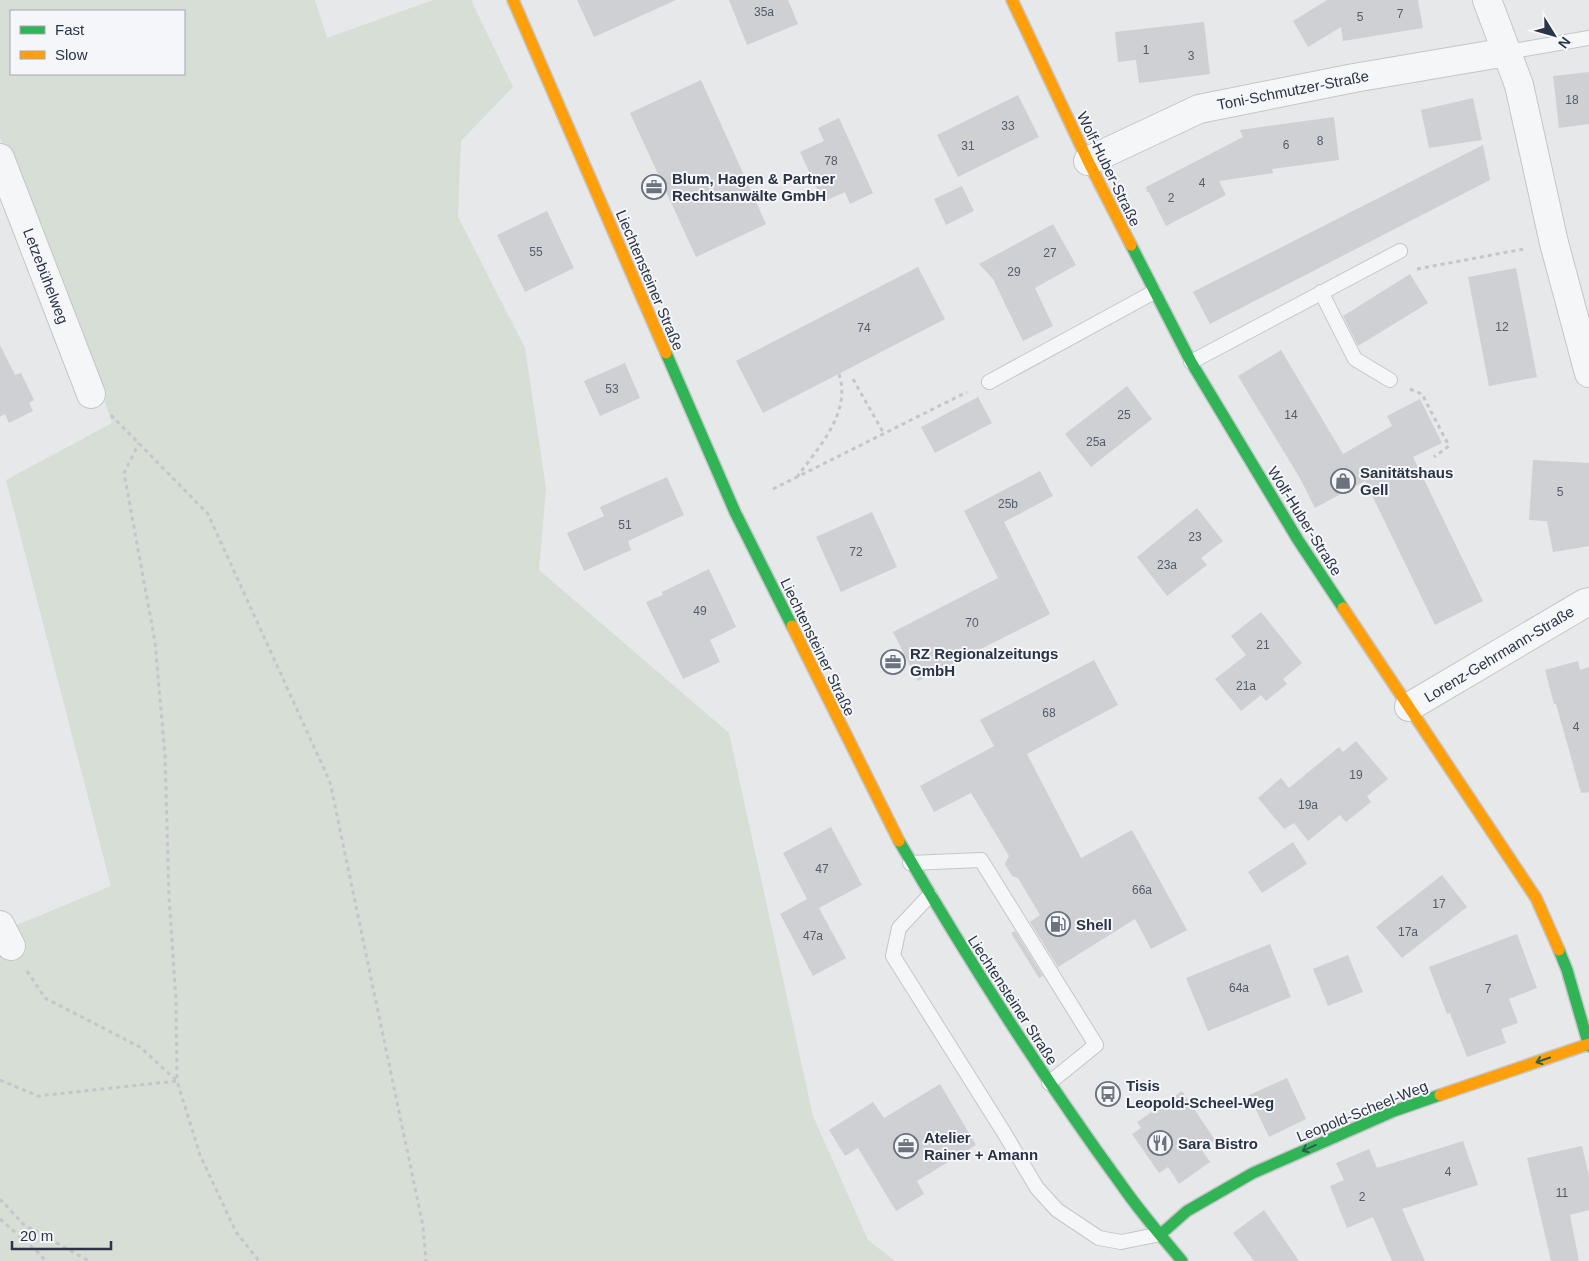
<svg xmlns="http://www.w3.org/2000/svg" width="1589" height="1261" viewBox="0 0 1589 1261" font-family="Helvetica,sans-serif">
  <rect width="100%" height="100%" fill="#e6e8ea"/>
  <path fill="#d6ded6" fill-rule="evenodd" d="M0,0H315L327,38L433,0H471L513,87L461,141L458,217L525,348L546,488L539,570L729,733L813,1116L868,1240L895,1261H0V932L111,886L6,480L112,423L77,322L0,137ZM11,11H184V74H11Z"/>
  <path fill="#ced0d3" d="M577,0H676L594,37Z
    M729,0H788L798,24L747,45Z
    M1327,0H1418L1423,28L1343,41L1341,27L1308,47L1293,21Z
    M1204,22L1210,74L1139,83L1136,60L1118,62L1115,32Z
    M1589,72V124L1559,128L1553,76Z
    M701,80L766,224L696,257L630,113Z
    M1018,95L1039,137L958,177L937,135Z
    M1473,98L1482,140L1429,148L1421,110Z
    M1334,117L1339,160L1272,169L1273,173L1219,181L1226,195L1166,226L1149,192H1147L1146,187L1243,137L1240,130Z
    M839,118L873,193L850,204L845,192L823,202L800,152L824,141L818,128Z
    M1483,145L1490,180L1210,324L1193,292Z
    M962,186L974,211L946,225L934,199Z
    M547,211L574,268L525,292L497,235Z
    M1053,224L1076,265L1035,288L1053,326L1023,341L993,279L979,264Z
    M918,267L945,319L763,413L736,361Z
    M1516,268L1537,377L1489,386L1468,277Z
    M1410,274L1428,303L1358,346L1343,316Z
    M0,345L15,375L21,373L34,400L29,403L33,411L9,423L5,414L0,417Z
    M1281,350L1343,454L1392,426L1387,416L1420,399L1442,443L1413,457L1483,601L1435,625L1365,481L1315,508L1301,480L1238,376Z
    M625,363L640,398L600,416L584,381Z
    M1127,386L1152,419L1091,467L1065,434Z
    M978,397L992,423L935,453L921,427Z
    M1533,460L1589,463V546L1553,552L1547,521L1529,520Z
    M1040,471L1053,496L1004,522L1050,614L918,681L893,632L998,578L964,511Z
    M667,477L684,515L628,541L631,550L584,571L567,533L604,516L600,507Z
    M1197,508L1223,541L1201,558L1207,565L1167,596L1137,557Z
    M872,512L897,567L841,592L816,537Z
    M709,569L736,627L710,640L720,662L683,679L646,602L663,595L662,592Z
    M1261,612L1302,663L1283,679L1287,684L1266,701L1261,695L1241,711L1215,679L1246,655L1231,636Z
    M1094,660L1118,705L1027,754L1081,858L1132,830L1187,930L1151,949L1135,919L1058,967L1030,922L1040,915L1018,878L1012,876L1005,864L1009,856L971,793L934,812L920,786L994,746L980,720Z
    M1578,661L1580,670L1589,667V792L1581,793L1556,704H1554L1545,670Z
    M1356,741L1388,779L1367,796L1371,802L1346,822L1340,815L1308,841L1294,823L1284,829L1258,798L1281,778L1289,788L1339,747L1343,752Z
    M831,827L862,885L819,908L846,958L813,976L780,914L807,899L783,853Z
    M1293,842L1307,864L1262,893L1248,872Z
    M1442,875L1467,907L1402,958L1376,927Z
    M1015,931L1043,976L1039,978L1011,933Z
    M1517,934L1537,988L1509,999L1518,1023L1501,1029L1506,1043L1467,1057L1450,1013L1447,1014L1429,967Z
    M1270,944L1291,997L1208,1031L1186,978Z
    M1348,955L1363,992L1328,1006L1313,969Z
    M1287,1078L1306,1119L1269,1137L1249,1095Z
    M940,1084L976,1145L917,1181L924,1194L896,1211L858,1148L845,1156L829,1130L873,1102L884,1118Z
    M1182,1091L1215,1140L1201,1149L1210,1162L1179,1184L1168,1167L1159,1173L1132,1134L1141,1128L1137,1122Z
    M1463,1141L1478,1185L1402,1209L1425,1261H1392L1373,1217L1347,1228L1330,1186L1344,1180L1336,1163L1369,1149L1377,1168Z
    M1582,1146L1589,1176V1210L1570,1215L1579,1261H1551L1527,1158Z
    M1264,1210L1299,1261H1254L1233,1233Z"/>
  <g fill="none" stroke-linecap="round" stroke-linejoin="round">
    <defs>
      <path id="lane" d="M1507,52L1589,38
        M1321,292L1355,359L1390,380
        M1191,362L1400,251
        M989,382L1154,292
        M910,863L981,860L1096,1045L1049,1083
        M930,895L899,928L893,956L1003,1131L1037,1188L1057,1210L1099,1238L1121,1242L1161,1234"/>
      <path id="street" d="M1487,0L1519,85L1554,243L1589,373
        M0,158L91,394
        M1088,161L1199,109L1354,78L1507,52
        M1409,707L1585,603L1589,602
        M0,925L11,946"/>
      <path id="fast" d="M1131,245L1191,362L1298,540L1343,608
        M666,353L735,512L792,626
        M899,841C968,960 1042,1076 1123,1187C1141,1213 1162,1237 1182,1261
        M1559,950L1567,970L1589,1046
        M1161,1234L1187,1211L1253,1173L1394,1111L1440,1095"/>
      <path id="slow" d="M513,0L666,353
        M1012,0L1088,161L1131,245
        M1343,608L1536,898L1559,950
        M792,626L899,841
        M1440,1095L1589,1044"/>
    </defs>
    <use href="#lane" stroke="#c4c6c8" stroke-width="16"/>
    <use href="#street" stroke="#c4c6c8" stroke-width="30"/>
    <use href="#fast" stroke="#c4c6c8" stroke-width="14"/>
    <use href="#slow" stroke="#c4c6c8" stroke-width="14"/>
    <path stroke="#c5c6ca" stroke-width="3" stroke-dasharray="4 4" stroke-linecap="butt" d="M1417,269L1524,249
      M853,379L884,434
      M1410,389L1422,394L1449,446L1434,457
      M111,415L208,514L330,782L423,1226L426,1261
      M797,477C818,448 852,412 839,374
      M773,489L967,392
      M27,971L45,998L140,1047L177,1081L200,1155L236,1232L259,1261
      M0,1080L38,1096L177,1081L176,1001L169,897L165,755L155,642L124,473L139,443
      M0,1199L23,1224L89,1261
      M0,1219L41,1255L45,1261"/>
    <use href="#lane" stroke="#f5f6f7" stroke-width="14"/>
    <use href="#street" stroke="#f5f6f7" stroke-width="28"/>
    <use href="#fast" stroke="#30b455" stroke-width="11"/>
    <use href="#slow" stroke="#ff9f0a" stroke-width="11"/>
  </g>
  <defs><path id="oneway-shaft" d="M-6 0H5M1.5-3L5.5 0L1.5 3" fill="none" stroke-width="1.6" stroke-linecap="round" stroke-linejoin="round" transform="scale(1.25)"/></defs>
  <g stroke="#2d614b">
    <use href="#oneway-shaft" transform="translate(1543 1060) rotate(161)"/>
    <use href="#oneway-shaft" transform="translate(1309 1148) rotate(156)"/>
  </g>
  <defs>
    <symbol id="office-ring" viewBox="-11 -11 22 22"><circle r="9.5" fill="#f4f6f9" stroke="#6c737f" stroke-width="1.5"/><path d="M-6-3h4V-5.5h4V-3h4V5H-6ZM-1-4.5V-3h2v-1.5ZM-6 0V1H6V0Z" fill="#6c737f"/></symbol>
    <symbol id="shop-ring" viewBox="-11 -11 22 22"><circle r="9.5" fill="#f4f6f9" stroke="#6c737f" stroke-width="1.5"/><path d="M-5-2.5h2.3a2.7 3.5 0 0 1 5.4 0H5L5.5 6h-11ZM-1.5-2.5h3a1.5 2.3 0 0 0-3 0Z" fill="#6c737f"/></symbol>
    <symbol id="fuel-ring" viewBox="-11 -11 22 22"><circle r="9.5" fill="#f4f6f9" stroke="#6c737f" stroke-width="1.5"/><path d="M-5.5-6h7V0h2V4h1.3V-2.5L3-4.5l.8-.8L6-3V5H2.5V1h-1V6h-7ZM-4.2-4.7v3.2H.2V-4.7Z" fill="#6c737f"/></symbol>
    <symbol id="bus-ring" viewBox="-11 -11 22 22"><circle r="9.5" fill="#f4f6f9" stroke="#6c737f" stroke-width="1.5"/><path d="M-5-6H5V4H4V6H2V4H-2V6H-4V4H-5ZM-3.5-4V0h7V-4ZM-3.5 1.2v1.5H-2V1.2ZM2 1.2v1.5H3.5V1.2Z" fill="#6c737f"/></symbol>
    <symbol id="restaurant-ring" viewBox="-11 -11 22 22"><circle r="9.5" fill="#f4f6f9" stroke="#6c737f" stroke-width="1.5"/><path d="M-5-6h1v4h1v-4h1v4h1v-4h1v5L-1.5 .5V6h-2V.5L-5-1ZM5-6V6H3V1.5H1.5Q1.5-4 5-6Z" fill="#6c737f"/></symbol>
  </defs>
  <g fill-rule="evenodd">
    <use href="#office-ring" x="640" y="173" width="28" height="28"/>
    <use href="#shop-ring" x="1329" y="467" width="28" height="28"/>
    <use href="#office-ring" x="879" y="648" width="28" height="28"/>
    <use href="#fuel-ring" x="1044" y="910" width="28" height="28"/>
    <use href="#bus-ring" x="1094" y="1080" width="28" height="28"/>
    <use href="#restaurant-ring" x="1146" y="1129" width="28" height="28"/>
    <use href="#office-ring" x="892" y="1132" width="28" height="28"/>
  </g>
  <g text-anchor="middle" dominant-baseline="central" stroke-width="4" stroke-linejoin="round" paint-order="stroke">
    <g font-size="12" fill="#545c69">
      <text x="764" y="12">35a</text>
      <text x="1400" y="14">7</text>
      <text x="1360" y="17">5</text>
      <text x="1146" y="50">1</text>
      <text x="1191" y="56">3</text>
      <text x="1572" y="100">18</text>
      <text x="1008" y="126">33</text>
      <text x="1320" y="141">8</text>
      <text x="1286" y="145">6</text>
      <text x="968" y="146">31</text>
      <text x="831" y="161">78</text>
      <text x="1202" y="183">4</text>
      <text x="1171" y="198">2</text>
      <text x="536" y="252">55</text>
      <text x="1050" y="253">27</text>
      <text x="1014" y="272">29</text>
      <text x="1502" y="327">12</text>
      <text x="864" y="328">74</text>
      <text x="612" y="389">53</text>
      <text x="1124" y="415">25</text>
      <text x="1291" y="415">14</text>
      <text x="1096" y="442">25a</text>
      <text x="1560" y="492">5</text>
      <text x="1008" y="504">25b</text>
      <text x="625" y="525">51</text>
      <text x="1195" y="537">23</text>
      <text x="856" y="552">72</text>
      <text x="1167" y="565">23a</text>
      <text x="700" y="611">49</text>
      <text x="972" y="623">70</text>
      <text x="1263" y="645">21</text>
      <text x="1246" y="686">21a</text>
      <text x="1049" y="713">68</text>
      <text x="1576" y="727">4</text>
      <text x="1356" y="775">19</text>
      <text x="1308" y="805">19a</text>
      <text x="822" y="869">47</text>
      <text x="1142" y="890">66a</text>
      <text x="1439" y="904">17</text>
      <text x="1408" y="932">17a</text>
      <text x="813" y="936">47a</text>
      <text x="1239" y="988">64a</text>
      <text x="1488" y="989">7</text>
      <text x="1448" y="1172">4</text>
      <text x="1562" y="1193">11</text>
      <text x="1362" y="1197">2</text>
    </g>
    <g font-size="15" fill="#2b3445" stroke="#f4f6f9">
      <text transform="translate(1293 90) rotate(-11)">Toni-Schmutzer-Straße</text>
      <text transform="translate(1109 169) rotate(64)">Wolf-Huber-Straße</text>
      <text transform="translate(46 276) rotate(69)">Letzebühelweg</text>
      <text transform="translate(650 280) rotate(67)">Liechtensteiner Straße</text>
      <text transform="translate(1305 521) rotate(58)">Wolf-Huber-Straße</text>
      <text transform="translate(818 647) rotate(64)">Liechtensteiner Straße</text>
      <text transform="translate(1499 654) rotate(-31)">Lorenz-Gehrmann-Straße</text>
      <text transform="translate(1013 1000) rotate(57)">Liechtensteiner Straße</text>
      <text transform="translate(1362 1111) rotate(-22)">Leopold-Scheel-Weg</text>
    </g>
    <g font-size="15" font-weight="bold" fill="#2b3445" stroke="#f4f6f9" text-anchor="start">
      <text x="672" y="178">Blum, Hagen &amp; Partner<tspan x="672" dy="17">Rechtsanwälte GmbH</tspan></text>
      <text x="1360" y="472">Sanitätshaus<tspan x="1360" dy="17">Gell</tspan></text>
      <text x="910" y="653">RZ Regionalzeitungs<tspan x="910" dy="17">GmbH</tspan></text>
      <text x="1076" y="924">Shell</text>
      <text x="1126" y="1085">Tisis<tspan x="1126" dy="17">Leopold-Scheel-Weg</tspan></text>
      <text x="924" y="1137">Atelier<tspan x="924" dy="17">Rainer + Amann</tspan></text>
      <text x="1178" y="1143">Sara Bistro</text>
    </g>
  </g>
  <rect x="10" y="10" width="175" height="65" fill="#f4f6f9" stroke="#a4a8b1"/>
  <rect x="20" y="26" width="25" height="8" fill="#30b455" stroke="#a4a8b1"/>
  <text x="55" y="35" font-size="15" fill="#2b3445">Fast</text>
  <rect x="20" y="51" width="25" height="8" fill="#ff9f0a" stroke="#a4a8b1"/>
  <text x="55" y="60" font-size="15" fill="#2b3445">Slow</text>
  <g transform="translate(1554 35) rotate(127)" stroke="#f4f6f9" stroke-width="4" paint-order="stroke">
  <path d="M0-4L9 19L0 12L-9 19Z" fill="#2b3445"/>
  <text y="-8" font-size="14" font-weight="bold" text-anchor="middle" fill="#2b3445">N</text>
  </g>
  <path d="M12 1241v8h99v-8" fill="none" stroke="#2b3445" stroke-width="2.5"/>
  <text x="20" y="1241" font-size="15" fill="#2b3445" stroke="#f4f6f9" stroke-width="4" paint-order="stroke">20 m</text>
</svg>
